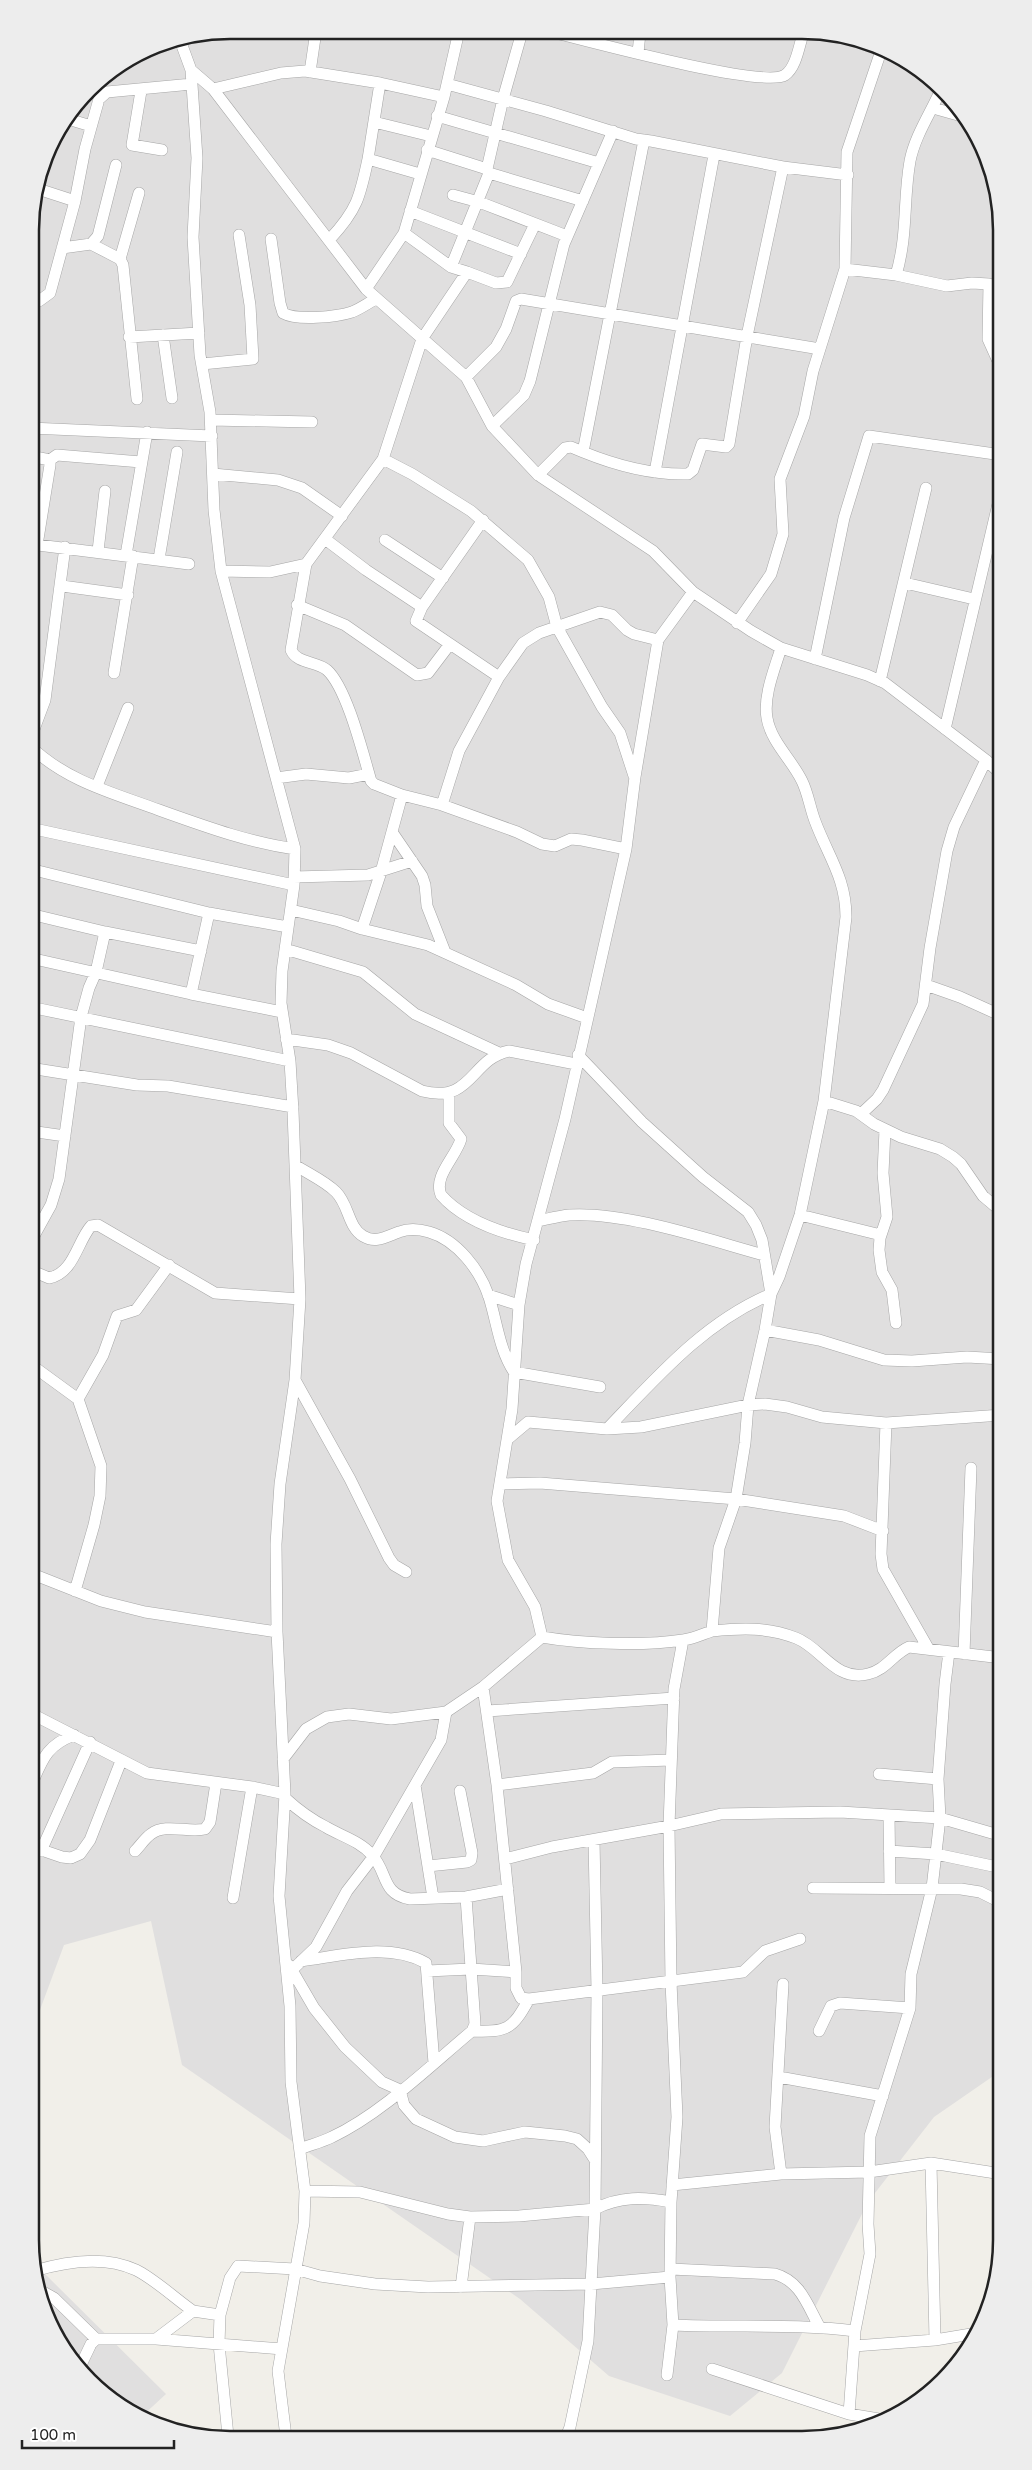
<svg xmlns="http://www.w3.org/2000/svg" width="1032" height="2470" viewBox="0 0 1032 2470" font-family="'Varela Round',sans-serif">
  <rect width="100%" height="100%" fill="#f1efe9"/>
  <path fill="#e0dfdf" d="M230,30L841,34L891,51L943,88L975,130L995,178L1002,230V2070L934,2117L868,2202L782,2373L730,2416L609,2376L520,2299L182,2065L151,1921L64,1945L30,2037V216L51,141L98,80L154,45Z
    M30,2242L42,2271L166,2394L140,2418L89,2382L57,2340L37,2292Z"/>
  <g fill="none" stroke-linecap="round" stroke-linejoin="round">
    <defs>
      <path id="minor" d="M552,32C584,40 765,89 785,75C796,68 799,46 803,34
        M281,34L282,30
        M180,40L191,70L197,158L193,237L200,355L210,412L214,510L221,571L295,849L294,885L282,971L281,1003L290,1061L293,1111L300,1299L295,1380L280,1484L276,1544L277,1632L285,1794L279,1896L290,2006L291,2082L305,2191L304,2223L278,2371L286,2437
        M638,53L640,33
        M191,70L213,89L366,289L466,377L492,426L538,475L653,551L693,592L751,631L781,648L867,675L885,683L986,760L1002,775
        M310,72L316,31
        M447,84L546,111L636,139L651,141L783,167L848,175
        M213,89L281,73L305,71L380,83L444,97
        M141,91L132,145L162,150
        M933,108L965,117
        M437,116L599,163
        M68,119L91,126
        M374,122L431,136
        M427,150L487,169
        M368,159L380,83
        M489,173L583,201
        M38,189L75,201
        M453,195L479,202L567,236
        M410,211L521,254
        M404,233L451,267L467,272L422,339L383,459L306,564L291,650C297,664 317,661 327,670C347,688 363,754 371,781L374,784L402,795L442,805L517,832L542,844L555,846L571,839L582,840L626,849
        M271,239L280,303L283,313C297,321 336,317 352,312C360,309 368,303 376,299
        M330,239C357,210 360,197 368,159L420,174
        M91,244L120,259L123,265L137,399
        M62,248L91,244L98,236L116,165
        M120,259L139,193
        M451,267L489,173L487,169L503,99L522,32
        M845,269L896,275L947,286L972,283L989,284
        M467,272L496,283L507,282L535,224
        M896,275C908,235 903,200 910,161C915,135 932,111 942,87
        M366,289L404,233L444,97L459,31
        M30,301H39L50,293L75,201L85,149L99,99L107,92L192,84
        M163,335L172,398
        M129,337L199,333
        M988,339L1002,335
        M202,364L253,359L250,305L239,235
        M1002,370L988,339L989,284L1002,287
        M466,377L496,347L506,329L516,301L521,299L820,349
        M211,420L312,422
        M492,426L524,395L530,381L564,244L613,131
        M30,428L212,436
        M583,452C615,465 654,475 688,474L693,470L702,444L726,447L729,444L747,336L783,167
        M30,456L50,460V465L37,545
        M383,459L412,474L471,511L528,560L549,597L557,627L602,707L620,733L634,776
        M50,460L57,455L141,462
        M655,472L714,155
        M213,474L278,480L302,488L342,516
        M538,475L565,448L571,447L583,452L644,140
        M483,520L422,607L416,621L499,677
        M325,539L366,570L422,607
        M385,540L443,578
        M30,544L189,564
        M98,551L105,491
        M126,555L147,432
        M159,559L177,452
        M221,571L270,572L306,564
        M905,583L974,599
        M62,586L128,595
        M297,605L345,625L417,675L428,673L450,644
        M737,623L771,574L783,534L780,479L804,416L813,371L845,269L847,152L882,48
        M815,659L844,518L869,436L1002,455
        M114,673L133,556
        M880,681L926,488
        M945,729L1002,487
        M30,740L45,700L65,547
        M30,746C66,781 113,793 159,810C204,826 247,842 295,849
        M276,778L306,774L349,778L369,774
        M97,786L128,708
        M442,805L459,751L499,677L523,643L539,633L600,612L612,615L627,630L634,634L658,640
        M30,828L294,885
        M392,832L422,876L425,885L427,906L445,952
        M30,869L209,913L288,927
        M294,877L368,875L412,861
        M291,910L339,921L362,929L381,872L402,795
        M362,929L428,945L516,985L548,1004L587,1018
        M105,932L201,951
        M285,949L363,972L415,1014L499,1053
        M30,958L191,994L209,913
        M926,985L960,997L1002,1016
        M191,994L282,1012
        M30,1007L290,1061
        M286,1039L328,1045L351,1053L422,1091C473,1104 470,1059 509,1051L576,1064
        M30,1068L137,1085L168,1086L293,1107
        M449,1093V1123L461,1139C456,1157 433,1176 441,1195C464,1221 501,1233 534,1240
        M824,1101L856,1111L874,1124L901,1137L940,1149L953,1157L961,1164L983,1196L1002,1212
        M861,1114L877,1099L883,1090L923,1004L930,948L947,851L954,827L986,760
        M885,1130L883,1173L887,1217L880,1238L879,1250L882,1272L892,1290L896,1323
        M30,1131L65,1136
        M295,1165C307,1173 325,1181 336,1192C349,1205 348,1227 363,1236C376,1244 387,1236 399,1232C409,1228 419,1229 429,1232C457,1240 480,1270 489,1297C497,1322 499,1349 514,1372L600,1387
        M800,1215L881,1235
        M538,1221C548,1219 559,1216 569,1215C625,1211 709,1240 764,1255
        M30,1243L51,1205L59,1179L81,1017L89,988L96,972L105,932L30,914
        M30,1270L49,1278C74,1273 77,1242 91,1226L98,1225L215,1293L300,1299
        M488,1295L519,1305
        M765,1330L819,1340L884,1360L912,1361L967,1357L1002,1359
        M30,1364L78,1399L101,1466L100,1496L94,1525L75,1591
        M295,1380L350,1479L389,1558L394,1565L406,1572
        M78,1399L103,1355L117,1316L136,1310L169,1265
        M886,1423L881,1554L883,1569L928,1648
        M607,1429C656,1378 704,1322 771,1294L779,1277L800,1215L824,1101L846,917C846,878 828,856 815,821C810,808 808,793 802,781C792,760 771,742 767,718C763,696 775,668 781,648
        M509,1438L528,1422L607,1429L641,1427L748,1405L765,1330L771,1294L762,1240L756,1225L748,1212L703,1177L642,1122L578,1055
        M500,1484L540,1483L736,1499L844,1516L883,1531
        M30,1573L101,1601L145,1612L277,1632
        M712,1631C742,1628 767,1627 796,1638C822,1648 835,1682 868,1674C886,1670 893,1654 909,1647L1002,1658
        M542,1637L535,1607L508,1560L497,1501L512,1409L519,1305L526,1264L565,1119L626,849L635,777L658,640L693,592
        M964,1654L971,1468
        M483,1687L497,1785L516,1972V1988L521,1998L529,1999L743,1972L765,1951L800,1939
        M487,1711L674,1698
        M30,1713L147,1773L252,1787L285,1794
        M283,1759L306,1729L327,1717L349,1714L391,1719L446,1712L483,1687L542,1637C581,1644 644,1646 683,1640C693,1639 703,1634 712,1631L719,1548L736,1499L745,1443L748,1405L765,1404L787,1407L822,1417L886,1423L1002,1415
        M879,1774L938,1779
        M415,1785L433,1898
        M497,1785L593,1773L612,1762L671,1760
        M30,1788C42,1761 45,1746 74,1735
        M285,1798C298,1810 310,1819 326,1827C341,1836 360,1841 372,1855C388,1872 381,1894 410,1899L466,1897L508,1889
        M889,1815L890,1888
        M940,1818L1002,1836
        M30,1846L62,1857L71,1858L80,1854L90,1840L121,1761
        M41,1851L90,1742
        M135,1851C140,1846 145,1838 151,1834C165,1823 189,1833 205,1829L210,1822L216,1783
        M889,1851L936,1854L1002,1868
        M505,1859L552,1847L669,1826L721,1814L840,1812L940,1818
        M428,1866L467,1862L471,1860L472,1853L460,1791
        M813,1888L961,1889L980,1892L1002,1903
        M233,1898L252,1787
        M301,1961C340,1956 389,1942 426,1963L434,2063
        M289,1965L314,2008L345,2047L382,2082L400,2090
        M292,1970L316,1947L347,1891L374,1856L441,1740L446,1712
        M427,1971L471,1969L516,1972
        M472,2031C507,2032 512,2030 529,1999
        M819,2031L831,2006L840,2003L910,2008
        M779,2077L883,2096
        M400,2090L404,2105L416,2119L455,2137L483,2141L525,2132L565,2136L577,2139L588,2149L595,2160
        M300,2149C310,2145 322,2142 332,2137C381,2114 430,2066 472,2031L475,2024L466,1897
        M931,2163L935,2340
        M781,2174L775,2127L783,1984
        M672,2185L781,2174L869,2172L931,2163L1002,2174
        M305,2191L360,2192L448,2214L470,2217L519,2216L595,2209C620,2196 644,2197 671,2202L670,2277L673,2325C734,2328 794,2323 855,2331L849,2414
        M671,2202L677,2117L671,1982L669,1826L674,1689L683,1640
        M671,2269L775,2274C800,2281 807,2304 819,2326
        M34,2271C67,2261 104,2255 136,2270C153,2278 177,2300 193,2311
        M461,2287L470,2217
        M36,2288L54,2298L96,2339
        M220,2315L219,2344L228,2436
        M855,2331L870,2254L868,2224L870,2136L910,2008L911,1974L932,1888L940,1818L938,1779L945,1684L949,1652
        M156,2339L193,2311L220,2315L230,2278L238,2266L295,2269L320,2276L375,2284L428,2287L591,2284L670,2277
        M854,2346L935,2340L977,2333
        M79,2369L91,2344L96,2339H156L282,2349
        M712,2369L849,2414L885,2420
        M667,2375L673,2325
        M565,2439L570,2427L588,2341L595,2209L597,1990L594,1840"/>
    </defs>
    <use href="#minor" stroke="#a6a6a6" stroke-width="12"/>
    <use href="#minor" stroke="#fff" stroke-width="11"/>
  </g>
  <path d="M0 0H1032V2470H0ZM230 39H802A191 191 0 0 1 993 230V2240A191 191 0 0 1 802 2431H230A191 191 0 0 1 39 2240V230A191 191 0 0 1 230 39Z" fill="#ededed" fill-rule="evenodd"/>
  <path fill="none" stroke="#222" stroke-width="2.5" d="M230 39H802A191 191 0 0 1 993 230V2240A191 191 0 0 1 802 2431H230A191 191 0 0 1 39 2240V230A191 191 0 0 1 230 39Z"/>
  <path d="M22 2440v8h152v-8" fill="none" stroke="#222222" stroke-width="2.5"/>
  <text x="30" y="2440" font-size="15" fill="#222222" stroke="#ffffff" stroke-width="4" paint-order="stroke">100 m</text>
</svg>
